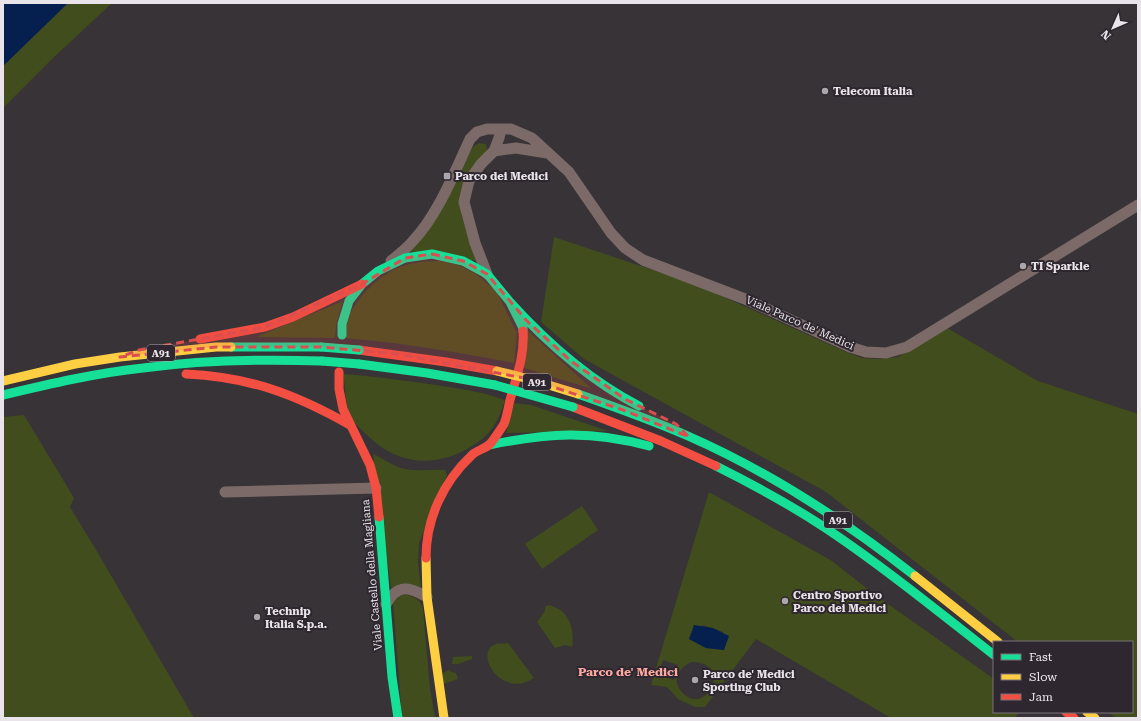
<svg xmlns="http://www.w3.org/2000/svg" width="1141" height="721" viewBox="0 0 1141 721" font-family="'Roboto Serif',serif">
  <rect width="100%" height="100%" fill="#373337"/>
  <path fill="#414d1c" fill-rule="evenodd" d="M68,3H112L52,59L3,108V66Z
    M479,143L486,144L487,149L461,201L462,217L476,261L409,251L473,147Z
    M554,237L695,284L844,351L862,358L879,359L898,357L947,328L1038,381L1138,414V718H1116L1108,712H1132V642H1018L826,492L584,359L541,322Z
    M440,261L458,265L476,274L496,291L517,333L514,363C458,352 402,343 345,338C346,331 346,322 349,316C359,295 381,273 403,266C415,262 427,261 440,261Z
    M343,301L336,325L335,338L256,337Z
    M527,330L592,389L521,367Z
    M343,374C372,376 400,380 429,384C455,388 481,391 505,400C502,410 498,421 491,430C485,438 475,444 467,449C433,468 397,464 369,437C362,430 353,423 349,413C346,404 345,385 343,374Z
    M514,403L531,405L608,431L506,433Z
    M24,415L74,498L70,507L98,553L194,718H3V417Z
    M373,454C383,458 391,465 401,468C415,472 430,469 445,470L447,475L419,543L418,562L421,588C410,582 403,582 391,588Z
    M709,492L832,561L874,594L994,679V712H1019L1015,718H891L756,639L705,707H695L678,699L667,687L651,685ZM703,625L723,632L724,650L706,648L689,639ZM663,660L678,665L674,680L658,675ZM691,662C736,662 705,720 681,691C671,679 680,667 691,662Z
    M582,506L598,530L542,569L525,544Z
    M403,594C413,596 420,598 423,609L430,688L435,718H402L393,603L397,597Z
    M548,605C569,609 575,628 572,647L565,645L555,648L537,622L545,611V607Z
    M508,643L534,678C502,700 472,652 496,644C499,643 505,644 508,643Z
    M472,656V659L458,664H452L453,657Z
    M450,669L449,671L456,673L458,679L443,684V673Z"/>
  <path fill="#051f4e" d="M3,3H68L3,66Z
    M694,625L713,628L729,636L724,650L706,648L689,639Z"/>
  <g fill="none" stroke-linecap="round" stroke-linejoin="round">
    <path stroke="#7b6a68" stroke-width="11" d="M494,151L499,138L501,129
      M391,261C398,255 406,249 412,242C438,215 454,173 470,139L477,132L487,129H511L532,138L569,172L611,233L625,248L643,260L745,299L850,347L866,352L886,353L907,347L1138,205
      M487,274L475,243L464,202L469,181L481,164L494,151L516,148L547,153
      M225,492L376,488
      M386,604C398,583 409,587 427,597"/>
    <path stroke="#16e098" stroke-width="9" d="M510,302C548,344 589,380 639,406
      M342,335V324L349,301L362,284L378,271L405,258L432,254L463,261L487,274L510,302L523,328V331
      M231,347H321
      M359,364L427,373L495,385
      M578,394C615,407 652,420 688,436C770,472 845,521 915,576
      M3,395C49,384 96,373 143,368C202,360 262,359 322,361
      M489,445C548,433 590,430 649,446
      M716,466C754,485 791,505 827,529C885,568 939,612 994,655
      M379,517L392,677L398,718"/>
    <path stroke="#ffcf43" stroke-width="9" d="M3,381L75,364L120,357L216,347H231
      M426,558L427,597L444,718
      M915,576L998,642
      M1087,712L1095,718"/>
    <path stroke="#f24e42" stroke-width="9" d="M200,339L265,327L293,317L362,284
      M359,350L446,362L497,371
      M339,372V389L343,409L370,465L376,488L379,517
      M186,374C250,377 295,394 350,425
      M573,407L661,441L716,466
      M426,558C426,519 443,482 472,455C477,450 485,449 490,444C495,438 500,430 504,424C507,417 508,408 510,400C516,378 525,355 523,331
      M1066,712L1074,718"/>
    <path stroke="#16e098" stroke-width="9" d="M321,347L359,350
      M322,361L359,364
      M495,385L573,407"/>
    <path stroke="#ffcf43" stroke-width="9" d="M497,371L529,379L578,394"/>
  </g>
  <path fill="#da4e4f" fill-opacity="0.2" stroke="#da4e4f" stroke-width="3" stroke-dasharray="8 5" stroke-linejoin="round" d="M432,254L463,261L487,274L527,321L571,361L625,399L676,424L689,437L623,410L529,379L398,354L321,347H216L120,357L139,350L265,327L362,284L405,258Z"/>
  <g fill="#aba6ab" stroke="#2f272f" stroke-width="1.5">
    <circle cx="825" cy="91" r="4"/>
    <rect x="443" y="172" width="8" height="8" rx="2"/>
    <circle cx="1023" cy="266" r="4"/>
    <circle cx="785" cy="601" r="4"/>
    <circle cx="257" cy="617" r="4"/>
    <circle cx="695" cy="680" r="4"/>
  </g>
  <g text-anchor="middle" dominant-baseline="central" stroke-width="4" stroke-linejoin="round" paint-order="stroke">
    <g fill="#2f272f" stroke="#b1abb1" stroke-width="1">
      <rect x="147" y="345" width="28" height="16" rx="3"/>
      <rect x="523" y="374" width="28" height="16" rx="3"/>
      <rect x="824" y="512" width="28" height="16" rx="3"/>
    </g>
    <g font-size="10" font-weight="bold" fill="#e9e4e9">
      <text x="161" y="353">A91</text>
      <text x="537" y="382">A91</text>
      <text x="838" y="520">A91</text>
    </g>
    <g font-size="11" font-weight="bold" fill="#e9e4e9" stroke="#2f272f" text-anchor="start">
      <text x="833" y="91">Telecom Italia</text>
      <text x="455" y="176">Parco dei Medici</text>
      <text x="1031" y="266">TI Sparkle</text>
      <text x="793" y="595">Centro Sportivo<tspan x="793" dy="13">Parco dei Medici</tspan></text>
      <text x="265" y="611">Technip<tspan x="265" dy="13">Italia S.p.a.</tspan></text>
      <text x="703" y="674">Parco de' Medici<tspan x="703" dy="13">Sporting Club</tspan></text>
    </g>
    <g font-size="11" fill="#e9e4e9" stroke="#2f272f">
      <text transform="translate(800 323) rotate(24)">Viale Parco de' Medici</text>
      <text transform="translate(372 575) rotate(-95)">Viale Castello della Magliana</text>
    </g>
    <g font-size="12" font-weight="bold" fill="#fdaaa1" stroke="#2f272f">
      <text x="628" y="672">Parco de' Medici</text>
    </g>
  </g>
  <rect width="1141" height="721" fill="none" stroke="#e9e4e9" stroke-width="8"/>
  <rect x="993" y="641" width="140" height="72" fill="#2f272f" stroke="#797379"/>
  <rect x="1001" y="654" width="20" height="6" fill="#16e098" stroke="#797379"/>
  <text x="1029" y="661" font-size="12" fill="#e9e4e9">Fast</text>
  <rect x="1001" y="674" width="20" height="6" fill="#ffcf43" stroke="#797379"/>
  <text x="1029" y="681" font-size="12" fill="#e9e4e9">Slow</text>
  <rect x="1001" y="694" width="20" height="6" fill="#f24e42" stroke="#797379"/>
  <text x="1029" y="701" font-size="12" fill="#e9e4e9">Jam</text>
  <g transform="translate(1113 28) rotate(225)" stroke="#2f272f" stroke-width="3" paint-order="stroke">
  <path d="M0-3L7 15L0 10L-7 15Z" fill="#e9e4e9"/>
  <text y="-6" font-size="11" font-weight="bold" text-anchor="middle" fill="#e9e4e9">N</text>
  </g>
</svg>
